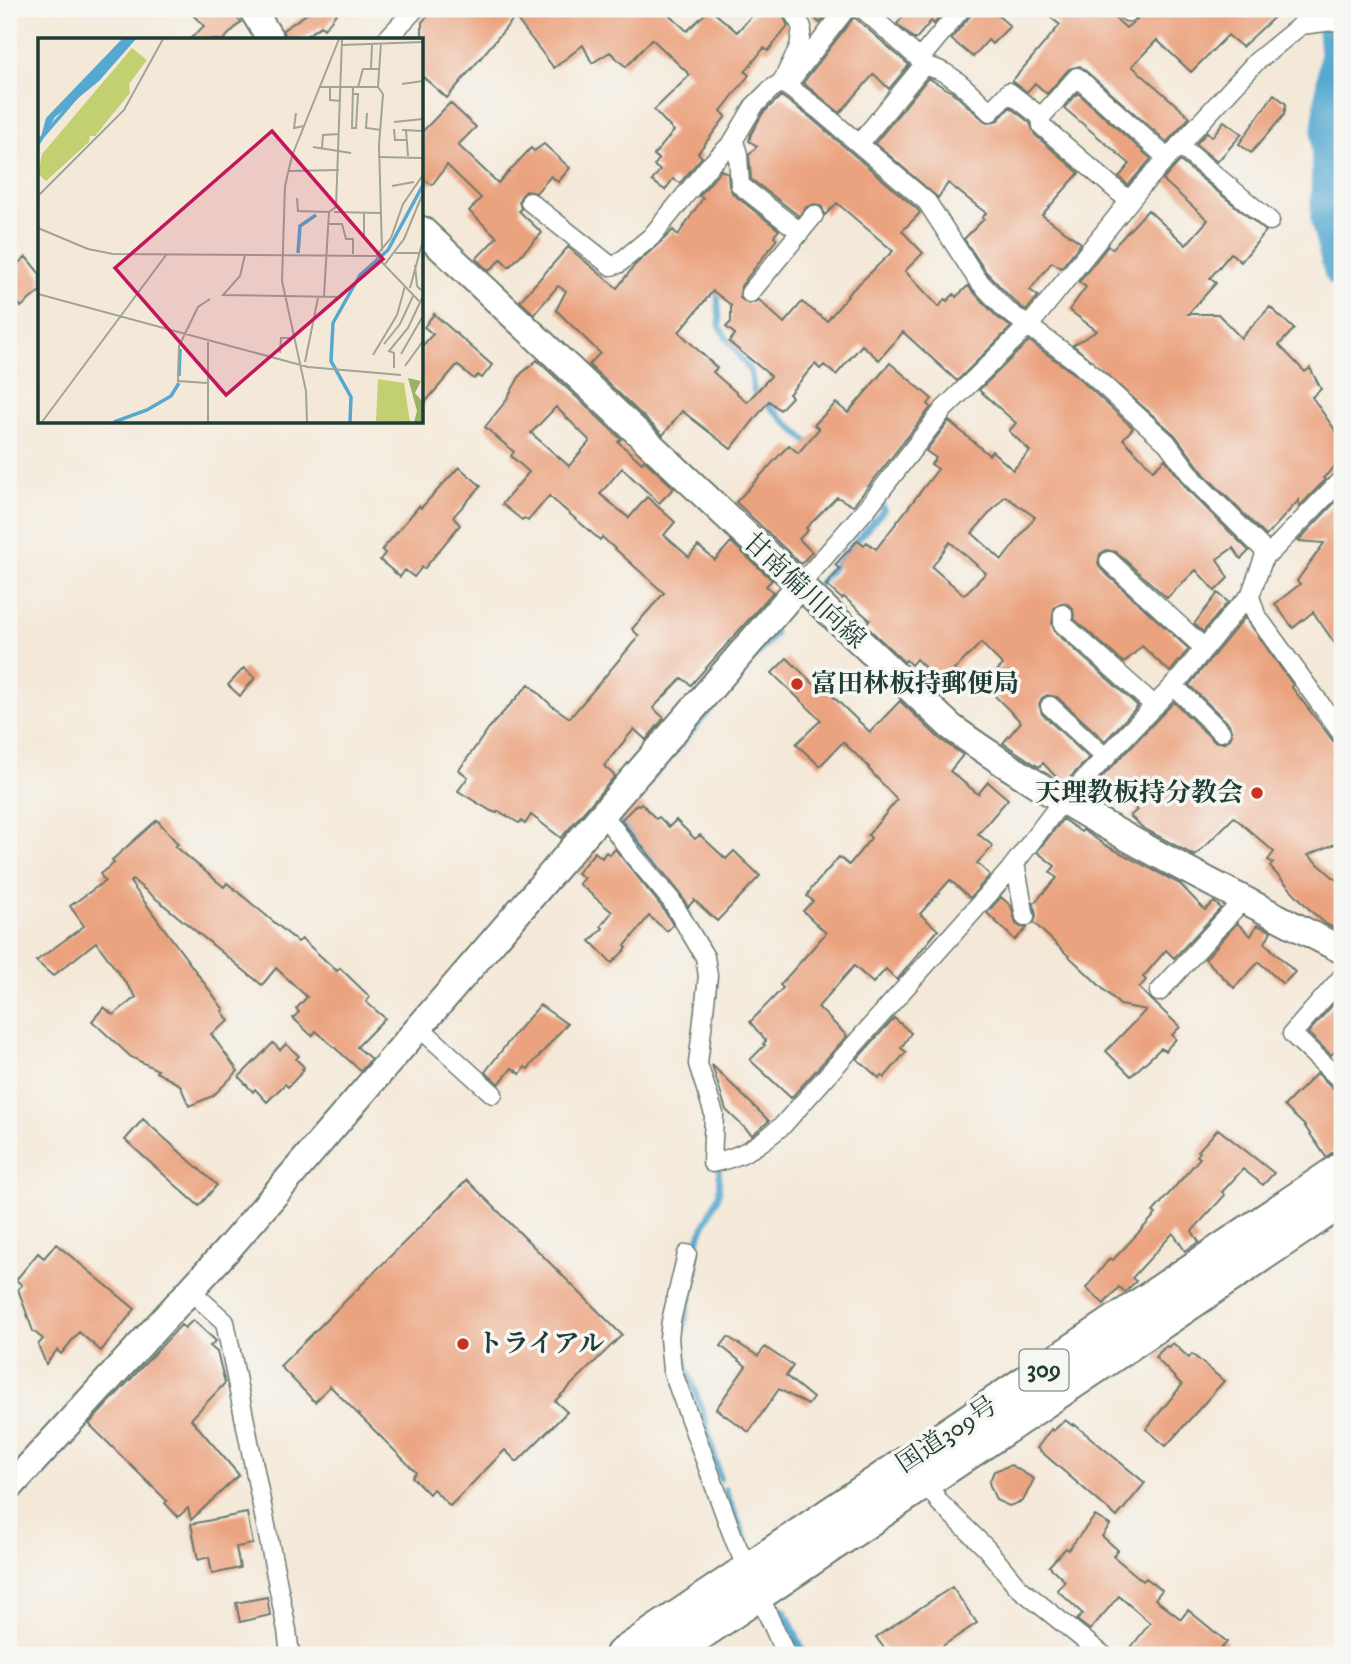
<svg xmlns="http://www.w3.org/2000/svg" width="1351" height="1664" viewBox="0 0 1351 1664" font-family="'IM FELL DW Pica','Noto Serif JP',serif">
  <rect width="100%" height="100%" fill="#f6f6f2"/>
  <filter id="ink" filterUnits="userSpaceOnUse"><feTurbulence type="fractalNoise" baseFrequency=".0143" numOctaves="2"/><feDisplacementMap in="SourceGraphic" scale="14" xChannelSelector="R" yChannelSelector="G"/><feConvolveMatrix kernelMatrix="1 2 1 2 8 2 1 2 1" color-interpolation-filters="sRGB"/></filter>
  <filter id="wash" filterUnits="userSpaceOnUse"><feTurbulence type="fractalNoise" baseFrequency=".00686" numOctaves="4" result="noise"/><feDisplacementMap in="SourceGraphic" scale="28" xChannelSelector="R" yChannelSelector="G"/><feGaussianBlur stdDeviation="1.57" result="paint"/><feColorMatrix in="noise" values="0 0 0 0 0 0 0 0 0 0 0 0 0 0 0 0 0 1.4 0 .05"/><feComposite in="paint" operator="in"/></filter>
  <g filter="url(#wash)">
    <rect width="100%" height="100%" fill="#f4e9d9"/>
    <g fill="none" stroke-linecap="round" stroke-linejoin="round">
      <path stroke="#55a8d0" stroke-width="6" d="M753,123L768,104
        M717,289L720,328L751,373L754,392L812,446
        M815,588L884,510L874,489L864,483
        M689,914L680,896L617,819L775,634
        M719,1162V1194L696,1244V1271L681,1339L686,1366L705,1419L720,1479
        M725,1489L747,1542"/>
      <path stroke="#55a8d0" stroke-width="21" d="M779,1615L797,1655"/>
      <path stroke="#55a8d0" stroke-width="37" d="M1334,9L1338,53L1330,130L1329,220L1342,270"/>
    </g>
    <g id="blocks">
      <path fill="#eba27e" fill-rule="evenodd" d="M187,9H228L241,22L223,40H189L204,26Z
        M314,9H340L324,29L321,26L300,40H287L283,30Z
        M434,9H663L687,31L710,9L737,32L758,9H780L788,26L768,51L764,48L745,72L749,75L721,111L726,116L698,153L702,157L680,183L673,179L665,190L652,181L660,170L654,166L659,159L654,155L674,131L654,110L690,75L652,39L626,67L610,52L592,63L583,45L554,68L515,17L447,98L422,76V22Z
        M804,9H832L820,23Z
        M909,9H946L934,24L931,21L915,40L897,24Z
        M972,9H990L1010,26L992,44L988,40L973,57L951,39L970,16Z
        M1040,9H1105L1126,28L1137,19L1143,9H1283L1242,47L1228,35L1191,72L1157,40L1132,66L1190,117L1167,142L1080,66L1069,69L1047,94L1035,83L1027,92L1012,81L1060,25Z
        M854,17L909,65L889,89L874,74L840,113L803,83Z
        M928,78L952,92L987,123L998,120L1010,107L1030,123L1035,135L1079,173L1042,215L1081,243L1061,268L1052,262L1030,290L1038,296L1026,311L1013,300L986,272L964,239L984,219L982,218L986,213L948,183L938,198L875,143Z
        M1078,93L1151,159L1128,185L1119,177L1130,164L1064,108Z
        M1274,94L1286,104L1284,115L1251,153L1239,144Z
        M781,96L811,118L918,210L920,213L902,231L923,253L905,271L939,307L945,299L947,301L954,294L956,297L968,286L997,317L1011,327L957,381L903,332L879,360L862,345L836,375L824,365L820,369L815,364L789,394L792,397L780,410L769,401L731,449L682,411L663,435L589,365L600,353L556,310L566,291L558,286L534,314L520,301L568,247L617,288L635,265L666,237L673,230L678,235L703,198L699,196L721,170L728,174L729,186L733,194L779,230L774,236L777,239L741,286L740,298L749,304L759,300L784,323L802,302L827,321L848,296L847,295L893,251L837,203L825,215L822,207L815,204L806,207L799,216L751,179L749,155L757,146L749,141L751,134L763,113ZM713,291L731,305V322L726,327L735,334L729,342L771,376L747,402L713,372L717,368L679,332Z
        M450,103L476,127L458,145L498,183L531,148L534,151L544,144L570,168L558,182L551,176L536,193L526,191L521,196L519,201L521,209L519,211L542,233L509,267L501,259L489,271L476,259L497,237L469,211L481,198L447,165L432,185L422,178V132Z
        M1224,121L1242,134L1217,162L1196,144L1207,132L1212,137Z
        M1180,161L1266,231L1241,262L1231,253L1210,278L1216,283L1188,314H1218L1241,338L1270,307L1294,329L1279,345L1305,372L1310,368L1321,389L1312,397L1342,440V460L1323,478L1325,480L1299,507V500L1266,536L1205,475L1175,435L1073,345L1097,331L1069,310L1086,287L1079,282L1108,246L1112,249L1148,210L1186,245L1208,220L1163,180Z
        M26,257L40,274V291L21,307L9,290V270Z
        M434,314L492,365L482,378L478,375L474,379L457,365L422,406V346L433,334L424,327Z
        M1029,341L1073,373L1133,428L1123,439L1153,470L1165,459L1188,490L1249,551L1241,559L1233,548L1217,559L1228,578L1215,591L1196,570L1167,598L1116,552L1106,550L1100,554L1098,564L1101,569L1189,649L1170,672L1142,646L1124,663L1074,619L1073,609L1069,605L1062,603L1054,608L1052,624L1055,632L1138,706L1105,741L1057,697L1047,695L1042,698L1039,704L1042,714L1089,758L1065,783L1056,777L1043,763L1039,767L1003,743L1021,722L983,684L1003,665L981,643L941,683L916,659L911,665L906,660L904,662L865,625L870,620L844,597L842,599L826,585L840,569L835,565L858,540L864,545L867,542L876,549L938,469L931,464L936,458L926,451L949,421L989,455L992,451L1013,470L1030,451L1009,431L1016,423L979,390ZM1005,496L1035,517L1002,560L972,533ZM950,542L986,573L964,595L932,567Z
        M537,360L621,439L618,442L642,463L644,460L674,488L659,503L622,468L600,494L629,518L647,497L675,522L664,535L689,557L698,546L715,560L731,542L772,580L766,586L773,592L691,685L682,678L653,708L664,718L646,740L634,729L604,766L615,776L561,838L531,815L525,824L521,821L519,823L498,811L497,813L491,811L458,791L468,777L459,770L489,728L529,684L552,706L570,718L639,636L632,629L664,593L602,537L600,540L549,496L528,521L524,518L522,520L502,504L529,472L511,456L514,452L485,427L505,402L521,374ZM556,407L590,441L569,466L531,433Z
        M890,363L932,399L928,404L931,407L853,506L837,497L806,528L808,530L799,539L812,552L801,564L736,502L789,445L798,453L819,429L814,425L836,403L848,413Z
        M459,467L481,486L453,517L460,525L424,569L422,567L414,577L405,570L400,577L380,560L385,553L382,550L419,506L421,508Z
        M1341,496L1342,497V654L1313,612L1293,628L1275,604L1300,584L1297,581L1324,543L1298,541Z
        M1218,593L1228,602L1203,632L1194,624Z
        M1245,617L1293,685L1291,686L1333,741L1342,745V841L1308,855L1342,885V932L1326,924L1311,911L1270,867L1273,863L1268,860L1274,852L1234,817L1195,856L1143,828L1130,816L1137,810L1101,778L1174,702L1214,741L1223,743L1230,739L1232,734L1229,724L1189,685Z
        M787,658L822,692L825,689L870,732L900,701L940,739L963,755L950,771L978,794L988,782L1008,799L978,834L993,846L977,863L990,875L970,898L950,880L920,914L938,930L897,980L886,969L873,983L854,966L818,1007L847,1036L791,1098L750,1060L765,1045L763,1044L766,1041L750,1022L783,988L780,985L826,933L803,911L813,901L807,896L811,889L839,857L849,865L871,838L868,835L897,800L868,768L869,767L843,742L820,766L796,744L821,720L772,673Z
        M244,668L255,678L240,696L228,685Z
        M641,803L656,819L659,817L669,827L676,820L695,839L700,835L726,859L734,851L760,876L717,921L694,900L688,907L680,893L621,820L637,804L639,805Z
        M1063,819L1081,832L1083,830L1105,845L1180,884L1205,910L1214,902L1221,908L1174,958L1166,950L1143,977L1146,980L1139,988L1180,1027L1172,1035L1176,1039L1165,1051L1161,1048L1131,1076L1106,1051L1146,1010L1120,1005L1034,923L1036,916L1034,903L1057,878L1050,872L1055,866L1037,852Z
        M157,820L178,844L175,846L224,887L227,883L298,942L302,939L337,971L340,968L370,997L366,1002L385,1018L357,1047L371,1059L361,1071L316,1031L312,1036L293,1018L299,1012L296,1009L307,997L276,968L262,985L133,880L130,882L224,1010L222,1011L229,1021L211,1034L238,1071L213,1096L189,1106L180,1085L156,1072L158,1070L131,1057L92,1021L104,1007L113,1015L136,997L96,942L53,976L36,961L84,926L70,906L105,881L100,874L114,863L112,860Z
        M615,849L662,907L673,925L667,931L649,916L625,946L627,948L612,963L590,941L603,928L601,926L612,912L579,884L584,878L577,873L595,852L602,858L606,852L610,855Z
        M1001,897L1011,906L1016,924L1021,927L1027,928L1015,940L987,913Z
        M1237,923L1251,936L1257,925L1271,931L1265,943L1295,972L1283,984L1259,962L1234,988L1205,959Z
        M1342,994V1044L1331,1055L1308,1033Z
        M540,1005L567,1024L528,1069L525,1067L520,1074L512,1068L499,1084L485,1072L517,1031Z
        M894,1018L911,1033L901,1048L906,1052L884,1078L881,1075L879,1078L857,1059Z
        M273,1043L280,1050L286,1044L299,1056L296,1059L304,1067L302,1069L304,1070L288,1087L285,1084L267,1102L255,1089L253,1092L239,1077Z
        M712,1065L769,1121L752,1135L726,1110Z
        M1317,1073L1334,1089L1342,1092V1106L1335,1114L1342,1123V1146L1326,1157L1304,1125L1284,1106Z
        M143,1119L217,1185L199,1206L125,1140Z
        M1218,1129L1274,1173L1263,1185L1243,1169L1222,1192L1225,1195L1192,1231L1199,1242L1185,1251L1173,1233L1132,1278L1136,1281L1125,1292L1119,1287L1104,1304L1086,1288L1110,1258L1113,1260L1156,1214L1153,1212L1200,1158L1197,1156L1200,1152L1198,1151Z
        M467,1180L622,1335L555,1401L567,1412L517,1462L505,1450L450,1506L433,1489L429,1494L412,1477L416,1472L330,1386L315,1402L280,1366Z
        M56,1244L135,1309L101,1351L79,1332L61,1354L57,1350L46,1364L38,1345L43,1339L33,1331L18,1289L22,1285L16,1280L38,1253L44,1258Z
        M193,1320L216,1341L210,1346L217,1352L225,1383L191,1419L239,1475L191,1520L188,1508L178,1517L165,1503L167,1501L89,1424L181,1325L185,1328Z
        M728,1337L758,1356L765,1347L793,1366L786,1376L813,1398L808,1405L779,1389L749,1432L716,1409L746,1366L721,1346Z
        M1173,1343L1189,1358L1192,1354L1224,1381L1166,1446L1146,1429L1182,1385L1155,1357L1166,1346L1168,1347Z
        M1065,1420L1073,1426L1074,1424L1145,1483L1117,1517L1037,1448L1051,1429L1053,1431Z
        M1011,1465L1034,1479L1023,1501L1009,1506L996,1500L989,1483L994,1471Z
        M247,1513L253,1544L236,1547L240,1568L212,1574L209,1557L198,1560L191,1524Z
        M1095,1516L1110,1525L1102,1536L1118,1550L1113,1556L1143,1581L1146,1578L1162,1590L1155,1599L1181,1619L1188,1610L1227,1642L1216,1655H1125L1150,1623L1119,1596L1090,1630L1077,1620L1083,1614L1057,1590L1065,1581L1049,1566L1066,1548L1068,1550Z
        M952,1587L977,1623L929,1655H889L876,1637Z
        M267,1597L270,1615L240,1622L236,1603Z"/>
    </g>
  </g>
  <g filter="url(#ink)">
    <use href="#blocks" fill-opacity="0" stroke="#6a796e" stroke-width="2"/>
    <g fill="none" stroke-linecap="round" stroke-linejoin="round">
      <defs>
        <path id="street" d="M863,9L924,63L923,66
          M1124,9L1128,12
          M386,40L415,9
          M924,63L923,55L961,9
          M793,77L846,9
          M782,82L818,109L927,202L977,279L1005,309L1080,364L1167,443L1196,482L1266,552
          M1041,117L1042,126L1129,201
          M734,141L738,154L740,185L800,232
          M859,144L923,66C950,68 971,94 990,112L1009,92L1041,117L1077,77L1167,158
          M1179,145L1270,221
          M530,202L611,266L618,264L651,237L709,166L732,143L754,106L771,89L782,82L799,47L802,27L791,9
          M750,293L814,215
          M1109,561L1204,648
          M799,586L868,507L944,409L1032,322L1140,188L1256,62L1301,25L1342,20
          M1250,596L1256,615L1342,734
          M1063,614V624L1155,706
          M1173,685L1221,732
          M1050,706L1106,758
          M603,814L633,855L671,900L705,957L708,976L698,1064L714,1114L712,1163C743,1157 759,1145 783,1125L1009,871L1056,809L1177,682L1233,613L1250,596L1266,552H1271L1342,479
          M1015,863L1025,917
          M1342,977L1292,1034L1342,1081
          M1159,992L1243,900
          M419,1027L493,1094
          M687,1254L671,1321L669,1338L672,1370L734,1539L786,1655
          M191,1291L225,1322L287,1630L290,1655
          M925,1481L940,1503L986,1548L1018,1587L1103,1655"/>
        <path id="secondary" d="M252,9L271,40
          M422,230L951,727C1075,816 1207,881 1342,950
          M9,1488L228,1249L799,586"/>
        <path id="highway" d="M622,1655L1342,1169
          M668,1655L1342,1200"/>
      </defs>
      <use href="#street" stroke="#6a796e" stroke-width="21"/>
      <use href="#secondary" stroke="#6a796e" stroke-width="30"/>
      <use href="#highway" stroke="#6a796e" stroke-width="37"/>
      <use href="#street" stroke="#fff" stroke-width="18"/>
      <use href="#secondary" stroke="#fff" stroke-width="26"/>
      <use href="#highway" stroke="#fff" stroke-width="33"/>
    </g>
  </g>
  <g fill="#c8321e" stroke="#f6f6f2" stroke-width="2.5">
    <circle cx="797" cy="684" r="7"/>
    <circle cx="1257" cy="793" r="7"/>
    <circle cx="463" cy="1344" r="7"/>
  </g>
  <g text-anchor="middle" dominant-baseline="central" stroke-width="7" stroke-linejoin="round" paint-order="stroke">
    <rect fill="#f6f6f2" stroke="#60746d" stroke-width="2" x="1019.5" y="1349.5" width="49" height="41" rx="5"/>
    <g font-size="24" font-weight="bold" fill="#1f3d34">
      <text x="1044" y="1370">309</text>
    </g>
    <g font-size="26" fill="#1f3d34" stroke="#f6f6f2">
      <text transform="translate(804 591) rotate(43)">甘南備川向線</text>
      <text transform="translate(947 1435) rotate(-34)">国道309号</text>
    </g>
    <g font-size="26" font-weight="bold" fill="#1f3d34" stroke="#f6f6f2" text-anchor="start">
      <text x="811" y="684">富田林板持郵便局</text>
      <text x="1243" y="793" text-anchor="end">天理教板持分教会</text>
      <text x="477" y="1344">トライアル</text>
    </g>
  </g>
  <g transform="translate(38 38)">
    <rect width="385" height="385" fill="#f4e9d9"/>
    <path d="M94,10L109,22L91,46L92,55L57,98H52L51,104L8,143L0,136L4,116ZM340,341L366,345L372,384L338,383Z" fill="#c2d072"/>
    <path d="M370,340L383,343L377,355L385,364V384H376L379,373Z" fill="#99b264"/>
    <path d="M84,1H98L61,43L17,79L0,110L8,80Z" fill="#55a8d0"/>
    <path fill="none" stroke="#55a8d0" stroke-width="3.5" d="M0,104L43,54M260,215L262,188L278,177M141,338L142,311M76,384L109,372L133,358L141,345M312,384L313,359L293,323L295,285L322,237L350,212L385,147"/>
    <path fill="none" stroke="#9fa497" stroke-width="2" d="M343,5L340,49L345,56L341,107L344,213M304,7L385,4M333,31L334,7M364,46L385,43M282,49H340M292,49V62L303,63M315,49L314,90H318L320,56H315M320,49L325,31H341M258,75L256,90L266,88M329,75L328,90L343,92M356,84L385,81M356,91L357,102H369M364,92L385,93M368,92L370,118M275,109L313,115M284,110L285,97L301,96M340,119L385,120M251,133L301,132M354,148L376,144M0,158L86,72L125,1M259,160L260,173L291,174L298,169L304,1M296,174L342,175M326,175V201M291,186H304L308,201H315V216M0,190L50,211L75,216L338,218L381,263M357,215H381M207,217L202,238L185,257L302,259M338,218L353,200L365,166L385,137M347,226L366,201L385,155M377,227L379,248L383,252M372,250L385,202M0,256L270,329L363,337M286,258L291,174M170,304V384M346,306L362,286L375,258M242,315L243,300H255M363,316L385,278M335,317L359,277L367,248M267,324L280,260M367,328L385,303M356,330V315L351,313L370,290L385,258M169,345L140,343L141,308L160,269L172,261M4,384L128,217M269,384L268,353L244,243L247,148L254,118L301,1"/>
    <path fill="#c2185b" fill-opacity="0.15" stroke="#c2185b" stroke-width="3.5" d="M234,93L345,221L188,357L77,230Z"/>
    <rect width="385" height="385" fill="none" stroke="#1f3d34" stroke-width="3.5"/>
  </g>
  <rect width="1351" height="1664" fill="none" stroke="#f6f6f2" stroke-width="35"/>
</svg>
